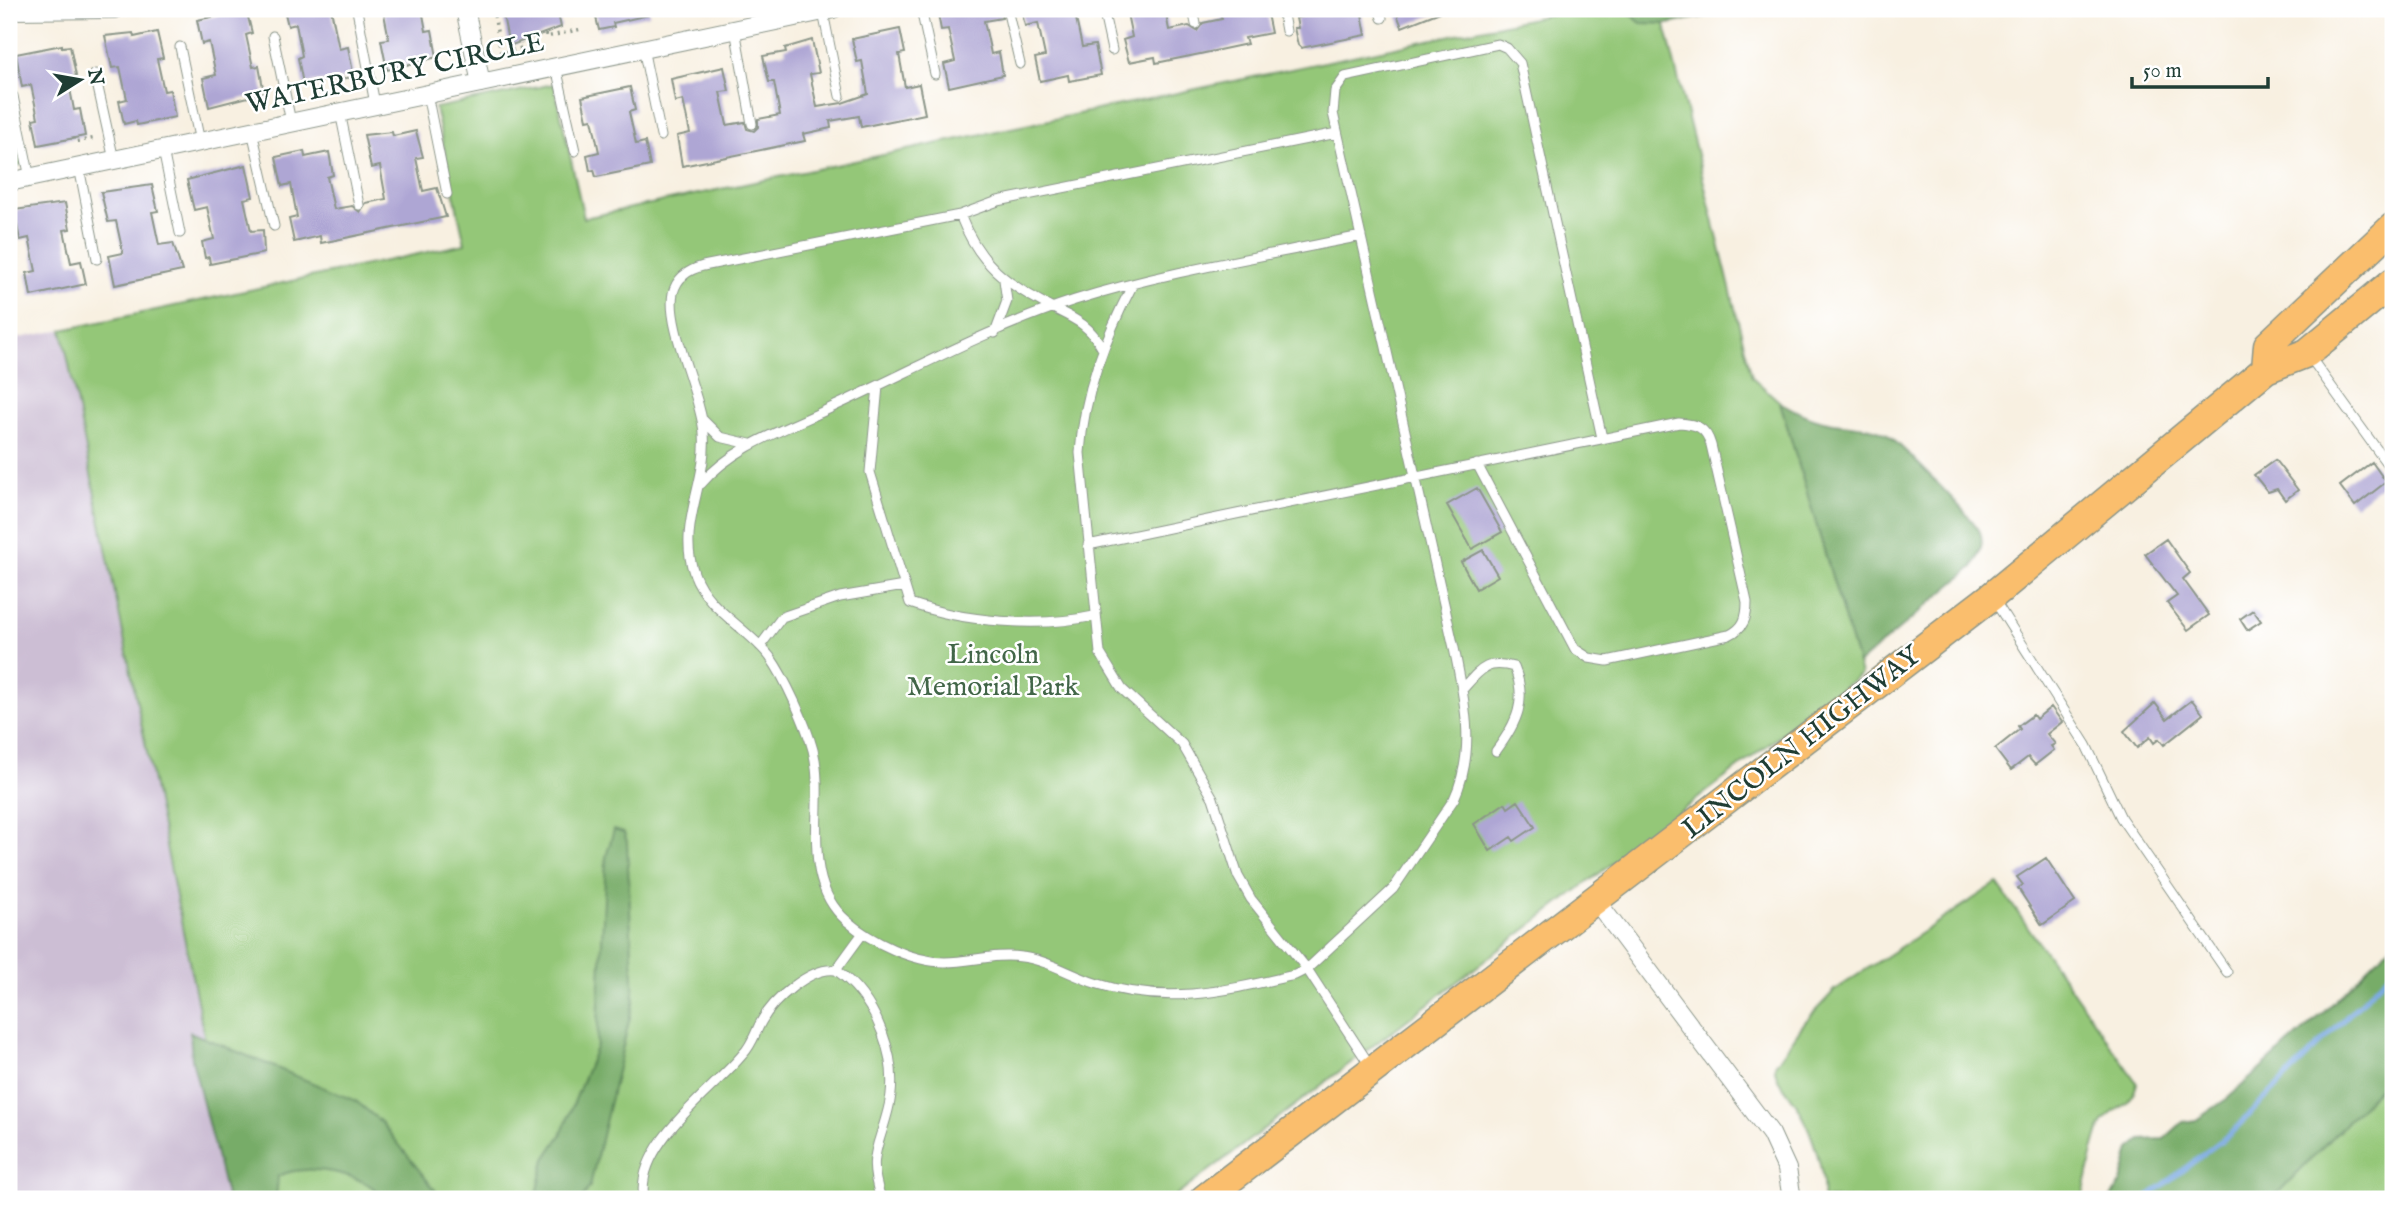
<svg xmlns="http://www.w3.org/2000/svg" width="2402" height="1208" viewBox="0 0 2402 1208" font-family="'IM FELL English',serif">
  <rect width="100%" height="100%" fill="#fff"/>
  <filter id="ink" filterUnits="userSpaceOnUse"><feTurbulence type="fractalNoise" baseFrequency=".0143" numOctaves="2"/><feDisplacementMap in="SourceGraphic" scale="14" xChannelSelector="R" yChannelSelector="G"/><feConvolveMatrix kernelMatrix="1 2 1 2 8 2 1 2 1" color-interpolation-filters="sRGB"/></filter>
  <filter id="wash" filterUnits="userSpaceOnUse"><feTurbulence type="fractalNoise" baseFrequency=".00686" numOctaves="4" result="noise"/><feDisplacementMap in="SourceGraphic" scale="28" xChannelSelector="R" yChannelSelector="G"/><feGaussianBlur stdDeviation="1.57" result="paint"/><feColorMatrix in="noise" values="0 0 0 0 0 0 0 0 0 0 0 0 0 0 0 0 0 1.4 0 .05"/><feComposite in="paint" operator="in"/></filter>
  <g filter="url(#wash)">
    <rect width="100%" height="100%" fill="#f8f0e1"/>
    <path fill="#ccbed4" d="M62,330L237,1199H9V340Z"/>
    <path fill="#94c778" stroke="#5a8256" stroke-width="2" d="M1576,9H1661L1752,377L1780,402L1861,674L1172,1199H237L62,330L465,244L435,108L554,84L584,218Z
      M9,93L22,165L9,167Z
      M1997,883L2137,1083C2131,1110 2111,1107 2102,1124C2093,1140 2088,1179 2082,1199H1823C1826,1173 1812,1134 1800,1110C1793,1095 1774,1083 1775,1065L1805,1022L1835,990Z
      M2393,1052V1199H2241Z"/>
    <path fill="#77ac68" stroke="#4b744e" stroke-width="2" d="M1623,9H1740L1668,24L1641,23Z
      M1780,402C1794,410 1808,418 1824,421C1843,426 1865,424 1883,432C1895,438 1975,520 1980,532C1985,545 1978,555 1973,567L1858,664Z
      M614,830L624,833L627,842L634,1000L590,1186L582,1199H536L545,1159L561,1135L597,1045L606,857Z
      M2393,943V1074L2272,1199H2110L2121,1182L2130,1149L2141,1140L2164,1139L2183,1122L2196,1120L2228,1098L2322,1014Z
      M190,1032L356,1101L381,1122L442,1199H386C363,1173 310,1162 278,1176L276,1199H227L192,1059Z"/>
    <g fill="none" stroke-linecap="round" stroke-linejoin="round">
      <path stroke="#78a8e2" stroke-width="5" d="M2145,1199L2231,1133L2393,970"/>
    </g>
    <g id="blocks">
      <path fill="#aea6d4" d="M230,9H246L252,33L246,35L253,67L259,66L264,93L209,107L203,78L216,75L209,42L202,44L197,20L231,13Z
        M284,9H331L339,49L348,47L354,77L303,84L298,58L302,56L296,24L288,26Z
        M383,9H422L426,31L432,30L437,57L387,70L381,40L389,39Z
        M510,9H557L561,27L509,46L503,15L511,13Z
        M594,9H649V15L613,23L614,27L599,30Z
        M937,9H1000L1002,18L984,21L991,54L999,52L1003,75L949,87L944,64L955,61L948,29L941,30Z
        M1021,9H1074L1082,47L1095,45L1101,75L1069,81L1068,75L1040,81L1035,58L1045,56L1038,23L1025,26Z
        M1126,9H1165L1169,30L1189,26L1197,31L1203,23L1222,19L1219,9H1266L1271,33L1245,38L1247,44L1200,54L1156,63L1155,57L1129,62L1123,40L1132,37Z
        M1308,9H1361L1366,35L1301,48L1298,45L1294,28H1298L1296,18L1309,15Z
        M1395,9H1445V10L1402,27Z
        M900,29L905,53L899,54L905,87L919,84L925,114L861,127L859,116L830,121L831,128L803,134L805,141L682,166L677,136L690,133L683,100L675,102L671,79L724,67L729,91L720,92L727,125L745,122L747,129L754,131L758,127V119L780,115L774,82H769L763,56L786,52L785,48L812,40L819,73L810,74L817,107L842,103L868,94L862,61L857,62L852,39Z
        M157,32L163,58L157,59L164,91L170,90L175,117L137,125L136,121L124,124L119,101L127,99L120,67L112,68L105,36L133,33L134,37Z
        M62,45V47L70,46L76,76L68,78L74,110L80,109L85,136L38,145L33,119L38,118L31,85L22,87L16,54Z
        M630,87L635,110L629,112L636,144L645,142L650,166L596,177L594,170L590,171L587,155L599,152L592,119L587,120L582,97Z
        M416,131L423,157L416,158L423,191L437,188L446,217L321,243L320,236L294,242L289,219L297,217L291,184L282,186L276,157L304,151L305,157L329,152L333,175L327,177L334,209L352,206L360,212L366,203L386,199L380,166L371,168L364,135L392,132L393,136Z
        M246,165L253,197L244,199L251,231L263,230L264,253L210,264L209,257L205,258L202,242L214,239L207,207L194,210L187,180Z
        M152,185L158,211L152,212L159,245L173,243L182,271L115,285L109,256L123,253L116,221L108,222L101,192Z
        M65,203L70,229L64,230L71,263L81,261L86,284L31,296L27,273L36,271L29,238L20,240L14,210Z
        M2275,460L2298,490L2285,500L2277,489L2268,492L2254,475Z
        M2372,462L2386,482L2355,506L2340,486Z
        M1477,488L1502,532L1472,549L1447,505Z
        M2166,539L2190,573L2183,579L2209,615L2188,630L2167,603L2177,596L2145,554Z
        M1483,550L1498,576L1476,589L1461,562Z
        M2253,610L2261,621L2247,630L2240,619Z
        M2192,700L2203,714L2164,745L2159,739L2154,743L2150,737L2137,748L2124,731L2155,703L2167,719Z
        M2051,707L2062,722L2047,734L2055,744L2051,746L2054,750L2035,765L2028,757L2011,770L1995,749L2020,729L2018,726L2033,715L2036,719Z
        M1518,801L1535,827L1514,841L1511,837L1490,851L1474,824L1505,803L1508,808Z
        M2046,858L2075,902L2042,925L2018,888L2023,885L2017,877Z"/>
    </g>
  </g>
  <g filter="url(#ink)">
    <use href="#blocks" fill-opacity="0" stroke="#8c968a" stroke-width="2"/>
    <g fill="none" stroke-linecap="round" stroke-linejoin="round">
      <defs>
        <path id="lane" d="M921,9L935,74
          M1007,9L1020,64
          M1103,9L1112,50
          M1193,9L1196,24
          M1282,9L1286,31
          M1379,9L1382,18
          M357,10L375,104
          M823,12L840,96
          M735,29L752,124
          M273,36L291,122
          M180,47L200,142
          M643,48L661,136
          M556,67L575,151
          M95,74L114,160
          M427,94L447,194
          M13,96L30,178
          M340,112L359,205
          M252,131L274,226
          M1337,133L998,201L960,215L703,266C688,270 677,277 673,293C666,326 701,395 704,433C708,482 677,525 694,573C707,610 747,627 770,657C785,678 806,724 813,750C827,805 797,878 847,921C871,942 913,962 945,962C971,962 995,953 1022,957C1047,960 1071,975 1095,983C1166,1006 1225,991 1295,975L1307,969L1393,889L1454,799C1477,749 1464,698 1454,648L1333,113L1335,91L1345,77L1498,44L1507,48L1520,63L1602,438
          M163,150L180,233
          M79,167L97,259
          M960,215C979,264 1007,285 1053,308C1075,319 1090,325 1102,348
          M1133,284C1105,338 1084,392 1080,453L1100,653L1122,689L1182,744L1213,798L1238,876L1251,899L1307,969L1371,1067
          M995,333L1007,301L1004,280
          M2310,357L2393,472
          M878,386L870,472L910,603C963,622 1039,628 1094,616
          M703,420L720,437L750,444
          M701,484C735,444 790,428 837,405C915,369 994,326 1075,300C1168,271 1266,256 1361,236
          M1088,545C1285,504 1482,462 1679,423C1696,424 1706,427 1711,445L1747,602C1747,618 1744,628 1729,635L1607,661L1589,658L1575,649L1477,464
          M1993,598L2086,745L2121,818L2227,972
          M760,646L782,617L840,597L904,586
          M1462,690C1480,670 1486,659 1514,667C1528,700 1517,723 1496,751
          M863,933L836,970C877,999 901,1061 888,1110C878,1150 867,1156 881,1199
          M644,1199C634,1144 712,1092 743,1054C752,1045 755,1033 761,1022C773,1000 811,966 836,970"/>
        <path id="street" d="M465,9L481,83
          M9,10L115,9
          M9,182L833,9
          M1597,902L1771,1134L1787,1169L1792,1199"/>
        <path id="primary" d="M2266,369L2268,345L2393,227
          M1204,1199L1992,596L2266,369L2307,353L2393,282"/>
      </defs>
      <use href="#lane" stroke="#8c968a" stroke-width="11"/>
      <use href="#street" stroke="#8c968a" stroke-width="20"/>
      <use href="#primary" stroke="#8c968a" stroke-width="31"/>
      <path stroke="#8c968a" stroke-width="3.5" stroke-dasharray="2 5" stroke-linecap="butt" d="M493,9L501,53L522,48L521,44
        M546,34V37L582,29
        M73,138L74,142L96,138"/>
      <use href="#lane" stroke="#fff" stroke-width="9"/>
      <use href="#street" stroke="#fff" stroke-width="18"/>
      <use href="#primary" stroke="#fabe6d" stroke-width="28"/>
    </g>
  </g>
  <g text-anchor="middle" dominant-baseline="central" stroke-width="5" stroke-linejoin="round" paint-order="stroke">
    <g font-size="28" fill="#1f3d34" stroke="#fff">
      <text transform="translate(395 74) rotate(-12)">WATERBURY CIRCLE</text>
      <text transform="translate(1802 743) rotate(-38)">LINCOLN HIGHWAY</text>
    </g>
    <g font-size="28" fill="#426648" stroke="#fff">
      <text x="993" y="655">Lincoln<tspan x="993" dy="32">Memorial Park</tspan></text>
    </g>
  </g>
  <rect width="2402" height="1208" fill="none" stroke="#fff" stroke-width="35"/>
  <g transform="translate(80 80) rotate(79)" stroke="#ffffff" stroke-width="5" paint-order="stroke">
  <path d="M0-5L12 26L0 18L-12 26Z" fill="#1f3d34"/>
  <text y="-10" font-size="19" font-weight="bold" text-anchor="middle" fill="#1f3d34">N</text>
  </g>
  <path d="M2132 77v10h136v-10" fill="none" stroke="#1f3d34" stroke-width="3.5"/>
  <text x="2143" y="77" font-size="21" fill="#1f3d34" stroke="#ffffff" stroke-width="5" paint-order="stroke">50 m</text>
</svg>
